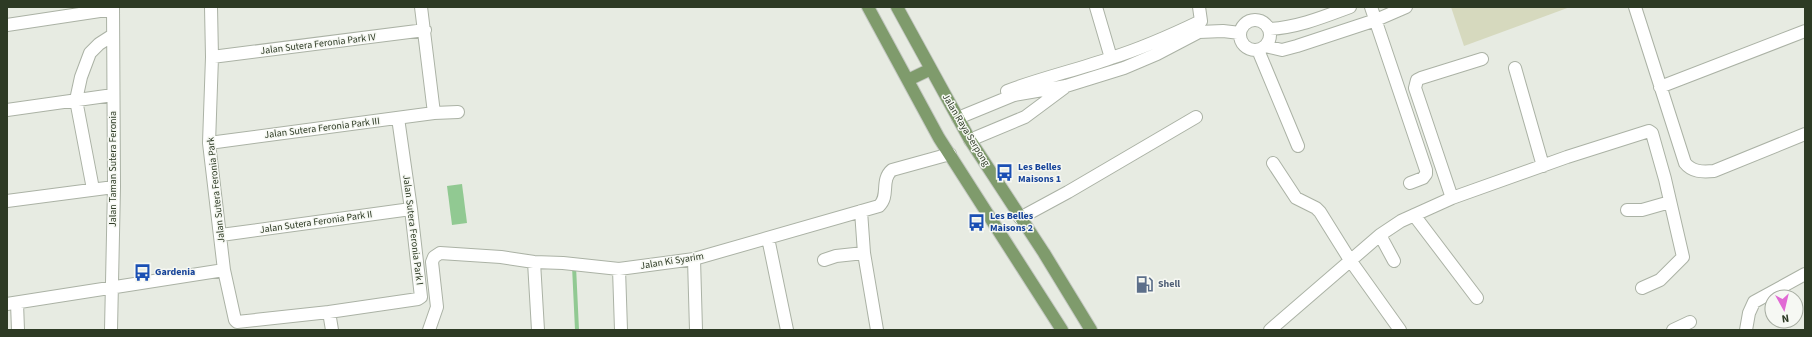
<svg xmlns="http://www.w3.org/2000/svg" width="1812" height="337" viewBox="0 0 1812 337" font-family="'Source Sans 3',sans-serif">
  <rect width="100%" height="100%" fill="#e7ebe2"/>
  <path fill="#d6d9be" d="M1451,7H1570L1464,46Z"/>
  <path fill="#91c992" d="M462,184L467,223L452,225L447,186Z"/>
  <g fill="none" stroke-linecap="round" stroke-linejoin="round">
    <path stroke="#91c992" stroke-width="4" d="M574,266L577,330"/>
    <defs>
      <path id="minor" d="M211,7L212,57L209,143L224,270L235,320L237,322L329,312L418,299L421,297L411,209L398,118
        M421,7L434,113
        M1096,7L1111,58
        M1371,7L1426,170V174L1423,178L1410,183
        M1635,7L1685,163C1692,172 1702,172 1714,171L1805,134
        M1240 35a15 15 0 1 1 30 0a15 15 0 1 1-30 0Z
        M7,25L113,9
        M1270,29C1299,27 1323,17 1350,7
        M1265,46L1282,50L1297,46L1376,20L1406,7
        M1258,50L1298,146
        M212,57L425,30
        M1515,68L1543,166
        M1660,87L1805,31
        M1007,91C1041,78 1077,70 1111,58C1143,48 1172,35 1201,21L1199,7
        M7,110L113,95
        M958,118L1014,95L1066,86L1124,68L1157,54L1199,32L1223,31L1240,33
        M970,140L1025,117L1064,88
        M209,143L434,113L458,112
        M1273,163L1296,198L1316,208L1320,212L1350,260L1400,330
        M93,189L76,100L81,77L90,53L99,44L113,35
        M1452,198L1415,88L1417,80L1421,78L1482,59
        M7,201L114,187
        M1627,210H1642L1670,202
        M861,211L864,253L877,330
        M1414,215L1477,298
        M1020,218L1068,192L1196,117
        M221,235L411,209
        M1380,235L1394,261
        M768,238L787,330
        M694,259L696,330
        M824,260L836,256L864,253
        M534,262L538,330
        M619,269L621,330
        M17,303L18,330
        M7,304L224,270
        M329,312L332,330
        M111,330L114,187L113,7
        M429,330L437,307L432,262L434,257L440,253L501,257L534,262L563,263L619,269L694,259L879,206C890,196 880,180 892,170L950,154
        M1270,330L1380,235L1401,221L1452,198L1567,157L1649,131L1652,133L1665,179L1683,257L1660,280L1642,288
        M1673,330L1690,322
        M1746,330L1749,313L1754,302L1805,274"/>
      <path id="major" d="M868,7L939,138L1062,330
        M897,7L970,140L1044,253L1091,330
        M908,80L931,69"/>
    </defs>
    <use href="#minor" stroke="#abb2a5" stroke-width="14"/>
    <use href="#major" stroke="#c4c8c2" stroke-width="14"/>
    <use href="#minor" stroke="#fff" stroke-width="12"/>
    <use href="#major" stroke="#7f9b6c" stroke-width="12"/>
  </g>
  <defs>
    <symbol id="bus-bare" viewBox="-9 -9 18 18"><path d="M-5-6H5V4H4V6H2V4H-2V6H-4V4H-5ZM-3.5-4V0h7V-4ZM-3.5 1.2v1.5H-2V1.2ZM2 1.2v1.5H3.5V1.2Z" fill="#1a4fb4" stroke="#f6f8f3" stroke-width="2.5" paint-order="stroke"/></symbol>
    <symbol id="fuel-bare" viewBox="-9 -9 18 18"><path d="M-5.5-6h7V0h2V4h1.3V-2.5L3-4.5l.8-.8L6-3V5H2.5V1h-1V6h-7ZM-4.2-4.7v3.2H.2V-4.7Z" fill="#5c6f8a" stroke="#f6f8f3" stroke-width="2.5" paint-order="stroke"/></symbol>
  </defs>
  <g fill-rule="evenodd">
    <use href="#bus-bare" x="992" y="160" width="25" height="25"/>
    <use href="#bus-bare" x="964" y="210" width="25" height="25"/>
    <use href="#bus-bare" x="130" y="260" width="25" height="25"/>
    <use href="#fuel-bare" x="1132" y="272" width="25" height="25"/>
  </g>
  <g text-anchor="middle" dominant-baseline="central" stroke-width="3" stroke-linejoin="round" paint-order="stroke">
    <g font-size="10" fill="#2d3a24" stroke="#f6f8f3">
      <text transform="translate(318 44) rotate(-7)">Jalan Sutera Feronia Park IV</text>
      <text transform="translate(322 128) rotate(-7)">Jalan Sutera Feronia Park III</text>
      <text transform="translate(966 130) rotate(59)">Jalan Raya Serpong</text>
      <text transform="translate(113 169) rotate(-90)">Jalan Taman Sutera Feronia</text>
      <text transform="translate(216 190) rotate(-96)">Jalan Sutera Feronia Park</text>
      <text transform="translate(316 222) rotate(-8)">Jalan Sutera Feronia Park II</text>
      <text transform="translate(413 230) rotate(83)">Jalan Sutera Feronia Park I</text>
      <text transform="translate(672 261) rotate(-9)">Jalan Ki Syarim</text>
    </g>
    <g font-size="10" font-weight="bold" fill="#164399" stroke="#f6f8f3" text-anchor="start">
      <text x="1018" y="167">Les Belles<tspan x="1018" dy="12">Maisons 1</tspan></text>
      <text x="990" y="216">Les Belles<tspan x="990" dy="12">Maisons 2</tspan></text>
      <text x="155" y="272">Gardenia</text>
    </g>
    <g font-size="10" font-weight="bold" fill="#4e5e75" stroke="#f6f8f3" text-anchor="start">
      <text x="1158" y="284">Shell</text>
    </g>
  </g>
  <rect width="1812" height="337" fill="none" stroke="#2d3a24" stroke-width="16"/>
  <g transform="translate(1784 309) rotate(172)"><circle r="19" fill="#f6f8f3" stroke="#a6aca0"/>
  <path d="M0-3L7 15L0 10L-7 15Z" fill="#e16ad4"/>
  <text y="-6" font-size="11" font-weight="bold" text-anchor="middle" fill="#2d3a24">N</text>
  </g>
</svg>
